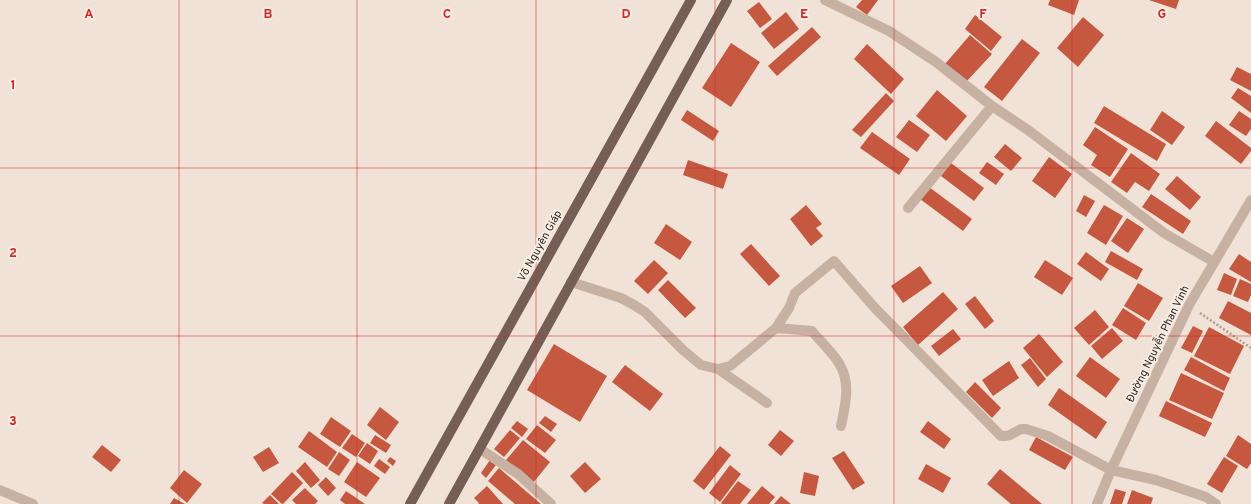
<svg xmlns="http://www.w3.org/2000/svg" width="1251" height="504" viewBox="0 0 1251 504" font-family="Overpass,sans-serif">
  <rect width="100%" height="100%" fill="#f0e2d6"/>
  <path fill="#c5583f" d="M862,0H878L867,15L856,7Z
    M1050,0H1079L1074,15L1048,5Z
    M1149,0H1179L1176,9Z
    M759,2L772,19L760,28L747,11Z
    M786,12L799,29L774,49L761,33Z
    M975,15L1002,37L991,51L965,29Z
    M1083,17L1104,35L1078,67L1057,48Z
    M812,27L821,37L777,76L768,66Z
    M970,35L992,54L966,82L945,64Z
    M1022,39L1040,53L1002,101L984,87Z
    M731,43L760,62L731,107L702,88Z
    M867,44L904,79L891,94L854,59Z
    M1237,67L1251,74V91L1230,80Z
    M1238,88L1251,96V113L1231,98Z
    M937,90L967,116L946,141L916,116Z
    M886,93L894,101L861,137L852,130Z
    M1104,106L1166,144L1157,161L1094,123Z
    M687,110L719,131L713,141L681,120Z
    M1162,111L1185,127L1172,145L1150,130Z
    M1239,111L1251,119V129L1246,136L1229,125Z
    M909,120L930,135L917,152L896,137Z
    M1216,121L1251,148V151L1241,164L1205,136Z
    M1095,127L1128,149L1110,177L1091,165L1097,155L1083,145Z
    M872,132L910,159L899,175L860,148Z
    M1005,144L1022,158L1011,171L994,157Z
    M1131,153L1160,174L1149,191L1135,182L1127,193L1111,182Z
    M1049,157L1072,174L1055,198L1032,181Z
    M688,160L728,174L723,189L683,175Z
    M987,162L1004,174L996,185L979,173Z
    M951,163L984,188L974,201L941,176Z
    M1177,176L1201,197L1190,210L1165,189Z
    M929,187L972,219L963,231L920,199Z
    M1151,194L1191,221L1183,234L1142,207Z
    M1084,195L1095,201L1086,217L1076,211Z
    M806,205L822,224L816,228L823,236L811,246L790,219Z
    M1104,205L1123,216L1106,245L1087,233Z
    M1127,218L1144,229L1128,253L1111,241Z
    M666,224L692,242L680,260L654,243Z
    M751,244L780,276L769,286L740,254Z
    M1111,251L1143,269L1137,280L1105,262Z
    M1086,252L1109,269L1101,281L1077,264Z
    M1239,254L1251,262V282L1229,269Z
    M654,260L668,273L648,294L634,281Z
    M1045,260L1073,278L1062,295L1034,277Z
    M920,266L932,283L903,303L891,286Z
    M1224,273L1237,279L1231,295L1217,290Z
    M1240,279L1251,284V295L1248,302L1233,296Z
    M668,280L696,308L685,318L658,290Z
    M1138,283L1163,298L1149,321L1124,306Z
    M943,292L958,309L918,345L903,327Z
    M975,296L994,321L985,329L965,304Z
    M1228,301L1251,313V335L1219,318Z
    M1123,308L1146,323L1136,340L1112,325Z
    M1095,310L1109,327L1089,345L1074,328Z
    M1193,326L1203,331L1192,353L1181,348Z
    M1209,327L1244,346L1230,374L1194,356Z
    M1112,328L1123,341L1102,359L1091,346Z
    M953,329L961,339L939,356L931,346Z
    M1039,334L1063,362L1047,377L1023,348Z
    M554,344L607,376L580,422L527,390Z
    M1090,357L1120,379L1106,398L1076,376Z
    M1191,357L1230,378L1224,391L1184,370Z
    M1030,358L1046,379L1038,387L1021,365Z
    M1009,361L1019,378L993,396L982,380Z
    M625,365L663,394L650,411L612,382Z
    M1181,373L1224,393L1212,419L1169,400Z
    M975,382L1001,408L992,418L966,392Z
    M1059,388L1107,422L1096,439L1048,405Z
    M1166,401L1212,423L1205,437L1159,416Z
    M380,407L399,422L386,440L367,425Z
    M545,416L557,424L551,432L539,423Z
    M331,417L351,431L340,447L320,434Z
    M517,421L528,429L522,437L511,428Z
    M928,421L951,439L944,449L920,432Z
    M537,425L556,440L545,453L526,439Z
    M510,430L520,438L504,457L494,449Z
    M780,430L794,441L781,456L768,445Z
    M309,431L337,452L327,467L298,447Z
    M352,434L365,443L356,457L342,448Z
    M375,435L391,445L386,453L370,443Z
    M1238,435L1251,444V463L1247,469L1226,456Z
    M1036,437L1073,457L1065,470L1029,450Z
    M523,440L550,462L533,483L506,460Z
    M367,443L378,451L370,464L358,456Z
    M102,445L121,460L111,472L92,457Z
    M720,446L731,455L704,490L693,481Z
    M269,447L279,463L263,472L253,457Z
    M844,451L865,483L853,490L832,458Z
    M339,452L350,460L339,476L328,469Z
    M390,457L396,461L393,466L387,461Z
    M1224,457L1238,466L1222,493L1207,484Z
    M379,459L390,467L385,474L374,466Z
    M490,460L496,465L486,478L481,473Z
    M305,462L320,480L311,488L296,471Z
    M357,462L380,478L366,497L344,482Z
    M585,462L601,479L585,493L570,476Z
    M926,464L951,478L943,493L918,479Z
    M730,465L741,474L720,502L709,493Z
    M499,468L541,504H515L488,481Z
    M1000,469L1042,504H1011L987,484Z
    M184,470L202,484L187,503L170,488Z
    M292,472L303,483L283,504H282L271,494Z
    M804,472L819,476L815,496L800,493Z
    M326,477L336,488L328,496L318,485Z
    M738,481L751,490L740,504H722L721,503Z
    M487,486L503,504H478L479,503L474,498Z
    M762,486L775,497L769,504H747Z
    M305,488L318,501L315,504H296L292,500Z
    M1115,489L1126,492L1122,504H1110Z
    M1132,490L1153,498L1151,504H1127Z
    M346,491L365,504H345L340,500Z
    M270,495L279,504H264L262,503Z
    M781,496L791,504H774Z
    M174,498L185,504H170Z"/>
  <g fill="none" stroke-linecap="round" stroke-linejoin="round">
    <path stroke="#b39b8d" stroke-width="2.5" stroke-dasharray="2 2" stroke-linecap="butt" d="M1200,313L1251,348"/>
    <path stroke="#c7b1a2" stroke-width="10" d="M825,0L889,31L936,62L992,106L1028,130L1164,233L1214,262
      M908,208L992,106
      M571,282L621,298L634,305L645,312L683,350L701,365L718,369L730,366L776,328L789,308L795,293L834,261L874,307L1001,436H1006L1010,435L1021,429H1026L1048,436L1111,470L1156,480L1206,497L1216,504
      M776,328L812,331C820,341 834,354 840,365C851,384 845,406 841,426
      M718,369L767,403
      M480,449L518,474L551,504
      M0,490L33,504
      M1097,504L1111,470L1189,305L1251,200"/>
    <path stroke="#745e55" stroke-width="10" d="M410,504L691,0
      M449,504L727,0"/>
  </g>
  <path fill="none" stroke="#d62828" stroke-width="1" stroke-opacity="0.55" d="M179,0V504M357,0V504M536,0V504M715,0V504M894,0V504M1072,0V504M0,168H1251M0,336H1251"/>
  <g text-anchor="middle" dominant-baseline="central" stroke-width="4" stroke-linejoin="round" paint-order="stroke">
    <g font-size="11" fill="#322825" stroke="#f8ede2">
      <text transform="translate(540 246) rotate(-61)">Võ Nguyên Giáp</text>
      <text transform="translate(1158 344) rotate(-64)">Đường Nguyễn Phan Vinh</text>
    </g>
  </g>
  <g font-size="13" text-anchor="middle" font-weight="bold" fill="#d62828" stroke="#f8ede2" stroke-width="4" stroke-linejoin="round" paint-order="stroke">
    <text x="89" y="18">A</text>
    <text x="268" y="18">B</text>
    <text x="447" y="18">C</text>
    <text x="626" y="18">D</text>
    <text x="804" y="18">E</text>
    <text x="983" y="18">F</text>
    <text x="1162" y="18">G</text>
    <text x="13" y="89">1</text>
    <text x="13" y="257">2</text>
    <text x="13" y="425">3</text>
  </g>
</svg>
